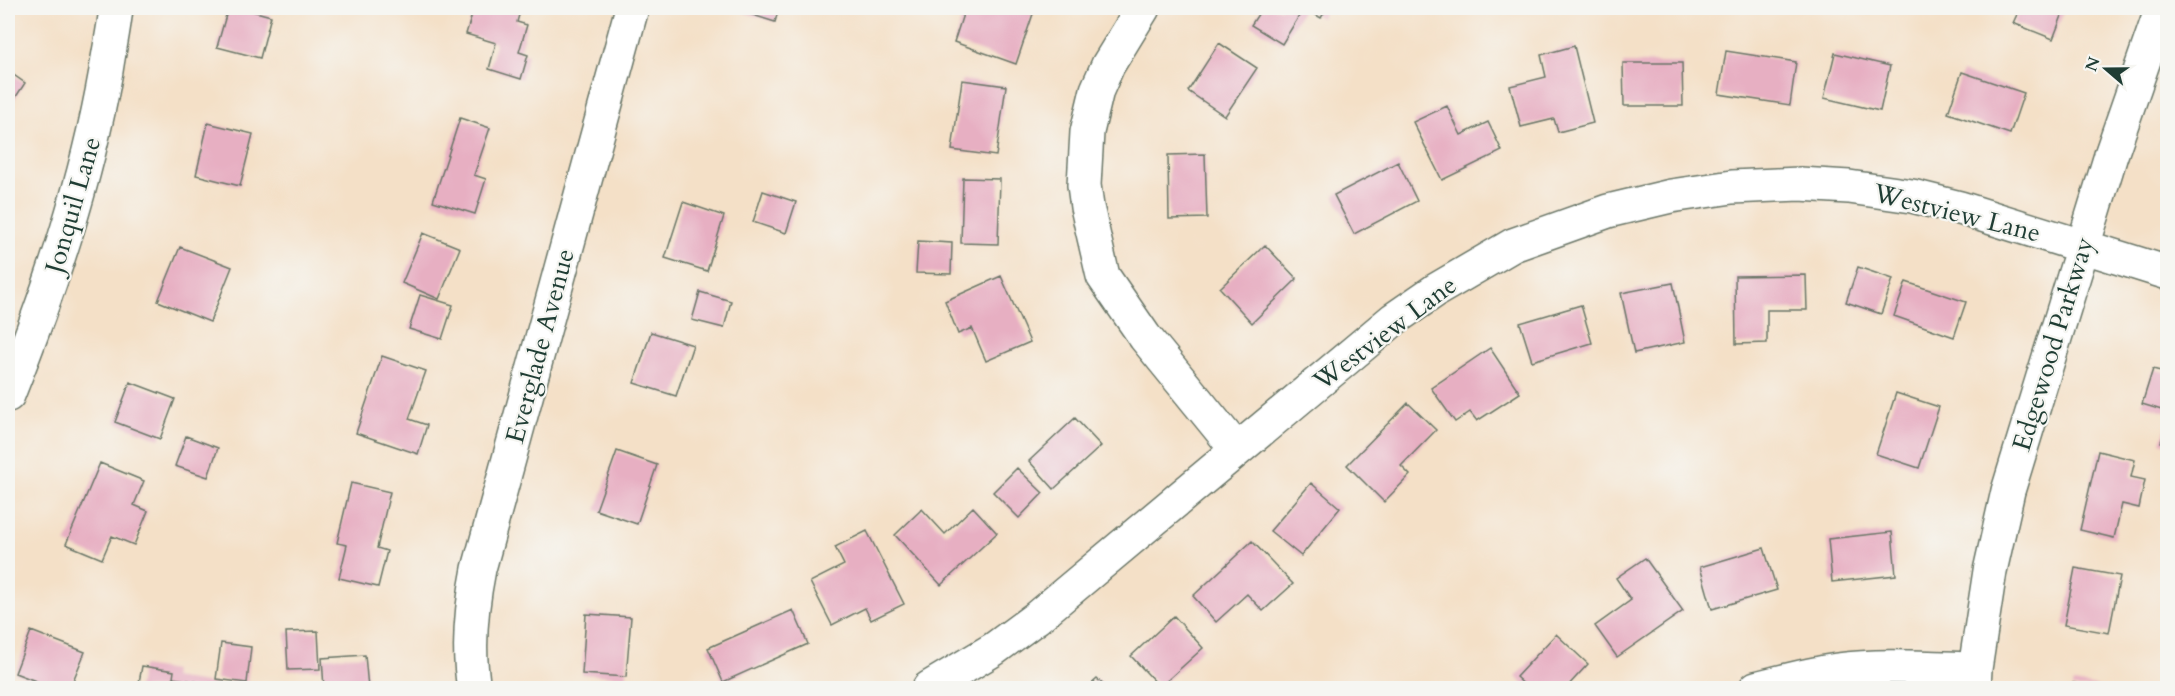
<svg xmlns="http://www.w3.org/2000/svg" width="2175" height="696" viewBox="0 0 2175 696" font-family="Cardo,serif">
  <rect width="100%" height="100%" fill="#f6f6f2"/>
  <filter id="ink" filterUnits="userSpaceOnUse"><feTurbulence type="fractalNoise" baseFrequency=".0167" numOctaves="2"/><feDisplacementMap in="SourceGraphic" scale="12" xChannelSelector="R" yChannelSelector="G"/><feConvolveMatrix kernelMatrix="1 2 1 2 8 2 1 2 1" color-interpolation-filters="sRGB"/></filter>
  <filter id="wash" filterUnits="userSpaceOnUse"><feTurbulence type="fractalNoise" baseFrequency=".008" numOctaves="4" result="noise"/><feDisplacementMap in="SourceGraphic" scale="24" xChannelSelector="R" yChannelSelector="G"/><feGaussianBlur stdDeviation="1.35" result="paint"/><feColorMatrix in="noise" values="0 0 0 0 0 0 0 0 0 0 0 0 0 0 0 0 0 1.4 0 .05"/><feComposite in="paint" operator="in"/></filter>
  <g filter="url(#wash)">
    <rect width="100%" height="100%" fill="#f4e0c7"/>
    <g id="blocks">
      <path fill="#e7afc2" d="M228,8H241L271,16L260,58L217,47Z
        M474,8H521L517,22L527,25L519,52L528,55L521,79L489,69L496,43L466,34Z
        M738,8H779L775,22L737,10Z
        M965,8H972L993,14L996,8H1035L1016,64L954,42Z
        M1262,8H1327L1321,18L1304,8L1282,44L1251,25Z
        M2020,8H2065L2053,39L2013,23Z
        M1219,43L1257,68L1225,116L1188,91Z
        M1574,46L1593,123L1558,132L1554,119L1521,127L1510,86L1546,77L1541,55Z
        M1726,51L1796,62L1790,105L1719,94Z
        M1835,53L1890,66L1880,111L1824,98Z
        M1623,63H1682L1683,106H1624Z
        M8,71L25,83L8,109Z
        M1962,72L2024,93L2010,134L1948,113Z
        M962,80L1006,86L996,156L952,150Z
        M1447,106L1461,135L1488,122L1502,151L1442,180L1413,122Z
        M460,118L490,128L474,175L486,179L475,214L433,201Z
        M208,123L253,134L240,186L196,175Z
        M1205,154L1207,218L1169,219L1168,155Z
        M1398,162L1417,201L1354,234L1334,195Z
        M963,178L1000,179L998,244L961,243Z
        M763,191L796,202L786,233L753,222Z
        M683,202L724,216L707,271L665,258Z
        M423,233L460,248L439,299L402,283Z
        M918,241L952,243L951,274L916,273Z
        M1265,245L1297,279L1252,323L1220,288Z
        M180,247L232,267L210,322L158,301Z
        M1858,267L1893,279L1881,314L1846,302Z
        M1806,275L1807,310H1767V343L1736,344L1735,276Z
        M1001,276L1030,342L986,361L972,328L958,334L945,301Z
        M1906,282L1966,302L1954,337L1894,316Z
        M1673,283L1685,342L1634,353L1621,293Z
        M700,292L731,301L724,328L692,320Z
        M420,295L453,305L442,339L409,329Z
        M1581,305L1592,343L1532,361L1520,323Z
        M651,332L693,345L676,396L634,383Z
        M1490,348L1520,393L1477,421L1470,412L1455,422L1431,388Z
        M382,356L426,371L409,419L427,425L418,454L356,433Z
        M2153,369L2168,373V412L2142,404Z
        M130,382L175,399L160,439L115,422Z
        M1896,393L1939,407L1919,468L1876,454Z
        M1408,403L1436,430L1401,466L1410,475L1384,502L1347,465Z
        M1075,418L1101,446L1054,489L1029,461Z
        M2167,425H2168V444L2161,442Z
        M186,436L218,448L208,477L175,466Z
        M617,451L657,465L637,524L596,510Z
        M2098,451L2135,460L2131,477L2145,480L2139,508L2122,504L2114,538L2080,530Z
        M100,463L144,481L134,505L148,511L134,545L112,536L102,559L66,544Z
        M1017,468L1043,493L1019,518L993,492Z
        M351,483L390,492L377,548L387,551L378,587L339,578L347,545L337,543Z
        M1311,483L1340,508L1301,556L1270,531Z
        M973,507L997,533L941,585L895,535L922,509L945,534Z
        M867,531L904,604L871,620L865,608L832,625L810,582L844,565L835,547Z
        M1892,532L1896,575L1832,582L1828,539Z
        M1252,541L1293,584L1263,611L1247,594L1216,622L1193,596Z
        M1764,548L1777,590L1712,609L1700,567Z
        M1645,558L1683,611L1617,657L1595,626L1631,600L1616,578Z
        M2075,568L2120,576L2109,633L2064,625Z
        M793,610L808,644L723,682L708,648Z
        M586,614L631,617L626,677L582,674Z
        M1174,616L1203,648L1160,687L1131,656Z
        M31,631L85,652L70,688H54L15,673Z
        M318,631L320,669L288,670L286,632Z
        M1556,634L1588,664L1566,688H1528L1516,677Z
        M221,643L251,647L247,683L216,679Z
        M365,655L368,688H324L322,658Z
        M142,666L174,671L173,678L219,685L218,688H138Z
        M1097,679L1107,688H1087Z
        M2073,683L2098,687V688H2072Z"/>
    </g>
  </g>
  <g filter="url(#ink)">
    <use href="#blocks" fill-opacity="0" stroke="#6a7667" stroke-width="1.5"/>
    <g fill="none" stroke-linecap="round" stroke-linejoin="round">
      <defs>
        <path id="street" d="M1143,8L1108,65L1097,90L1087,132L1084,185L1087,207L1103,276L1145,337L1237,450
          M8,395C50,290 86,184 106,71C109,50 114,29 116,8
          M474,688C467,648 471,609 479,569L632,8
          M929,688L994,649L1036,618L1394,319L1436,290L1513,245L1608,211L1671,196L1732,187L1800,184L1849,187L1912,196L1960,208L2168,273
          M1756,688C1783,681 1809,674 1837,670C1883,664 1930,668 1975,669
          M1974,688L1975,669L1990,571L2008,491L2111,155L2162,8"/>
      </defs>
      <use href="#street" stroke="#6a7667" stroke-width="36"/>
      <use href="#street" stroke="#fff" stroke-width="33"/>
    </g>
  </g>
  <g text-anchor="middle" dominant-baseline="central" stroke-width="4.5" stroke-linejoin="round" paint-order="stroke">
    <g font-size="26" fill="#1f3d34" stroke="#f6f6f2">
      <text transform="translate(73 205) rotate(-74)">Jonquil Lane</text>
      <text transform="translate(1957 213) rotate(14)">Westview Lane</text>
      <text transform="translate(1385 333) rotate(-37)">Westview Lane</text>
      <text transform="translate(2053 344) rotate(-73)">Edgewood Parkway</text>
      <text transform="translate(540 346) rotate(-75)">Everglade Avenue</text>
    </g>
  </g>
  <rect width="2175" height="696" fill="none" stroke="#f6f6f2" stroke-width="30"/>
  <g transform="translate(2106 69) rotate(290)" stroke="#f6f6f2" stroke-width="4.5" paint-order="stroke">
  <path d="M0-4.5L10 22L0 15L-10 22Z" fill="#1f3d34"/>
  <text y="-9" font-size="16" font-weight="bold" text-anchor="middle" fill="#1f3d34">N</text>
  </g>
</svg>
